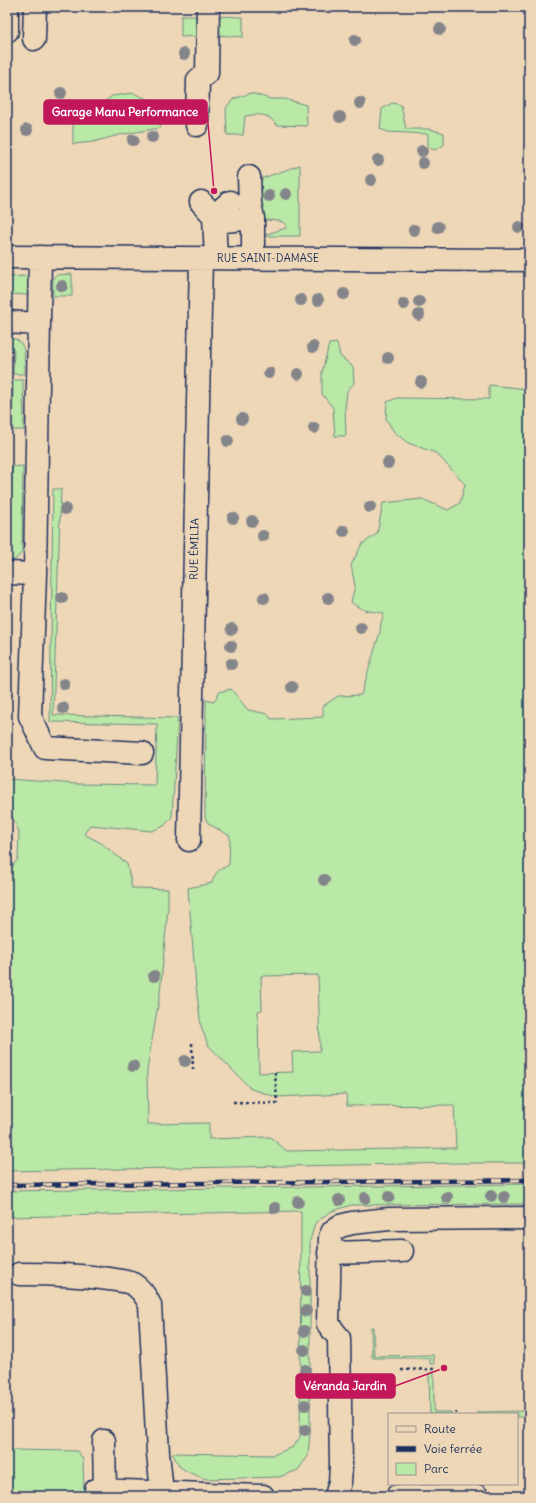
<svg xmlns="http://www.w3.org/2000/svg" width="536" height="1503" viewBox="0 0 536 1503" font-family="Delius,sans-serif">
  <rect width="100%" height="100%" fill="#eed7b7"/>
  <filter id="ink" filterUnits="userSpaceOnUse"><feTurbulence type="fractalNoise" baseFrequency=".025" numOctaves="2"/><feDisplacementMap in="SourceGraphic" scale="8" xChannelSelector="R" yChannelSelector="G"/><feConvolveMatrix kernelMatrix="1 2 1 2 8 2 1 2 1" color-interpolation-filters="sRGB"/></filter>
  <g filter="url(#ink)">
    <path fill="#bae8a6" stroke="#6a8c82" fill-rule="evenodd" d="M181,16H201V36L181,37Z
      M215,16L243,17V37L215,35Z
      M133,93L152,101L163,113L160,128L119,135L93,142L73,144V121L60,123L59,104L100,105L112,96Z
      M251,93L270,99H285L306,105L307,126L277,125C267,113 260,114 245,116L243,135H227L226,108L233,99Z
      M392,103L401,105L406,129H429L444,133V145L435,150L428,147V134L388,132L380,129L382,109Z
      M300,165V236H264L267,234L286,228V224L280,221L266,220L258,212L256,189L263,178Z
      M72,274V296H53V278L56,275Z
      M26,276L29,281L28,295L7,294V277Z
      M7,338C29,338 24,358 24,374H13L14,350H7Z
      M337,343L340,356L353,367L354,383L347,391L345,409L346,436H335L333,408L322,394V372L329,344Z
      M13,380H23L24,430H12Z
      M489,385L528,389L529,397V1163H462L7,1171V873L18,859L19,832L7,805V779L77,784L155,785L157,724L50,722L53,489H61L53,715L178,718L172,817L164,826L152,831L90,825L84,834L101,843L127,864L132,888L168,889V908L160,993L147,1070L148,1124L209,1123V1139L270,1137L287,1151L456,1148L454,1105L347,1106L346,1094L276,1097L251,1089L208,1045L201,1026L196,987L188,888L212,883C215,872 218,870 229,865L230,836L209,824L205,818L206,700L214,702L219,692L231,689L248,710L268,714L271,719L323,717V706L338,696L361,695L380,632L381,623L384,613C370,611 363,612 351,602L355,586L351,565L362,544L377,534L383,503L422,499L448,510L460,503L465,484L436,453L408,443L394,432L386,419L387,402L397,398L489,399ZM318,975L320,1051L292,1052L293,1072L259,1073L258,1011L262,1010L261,976Z
      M23,466L22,552C18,558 15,561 7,561V549L10,548L11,467Z
      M529,1184V1204L351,1205L330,1212L315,1223L310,1241V1433L308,1456L298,1470L279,1477L206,1479L190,1473L180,1467L172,1453L273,1455L293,1447L300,1437L301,1211L7,1217V1191Z
      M371,1327H373L374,1356L433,1355L434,1364H430V1358H374L372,1357Z
      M429,1373H434V1412H451L452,1414H430Z
      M529,1411V1417H517V1414H477V1412Z
      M7,1450L77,1451L83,1459L84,1496H7Z"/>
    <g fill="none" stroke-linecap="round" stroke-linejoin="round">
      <defs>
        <path id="minor" d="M7,31V7
          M34,39L35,7
          M197,125L198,80L207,73L208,7
          M249,177L250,203L253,218
          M201,202L214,216L230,202
          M214,216L216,258
          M215,222L253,218V258
          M7,257L529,260
          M7,322L39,324
          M7,573L35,574L40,257
          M35,574L30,716L45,748L142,753
          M189,840L201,258
          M329,1253L402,1251
          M19,1274C49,1274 79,1275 109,1279C116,1280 126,1281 133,1284C141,1289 146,1296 150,1305L158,1453L162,1492
          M104,1441L105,1490
          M96,1490L263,1496
          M336,1496L340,1482L341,1466L339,1338L328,1324L330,1237L333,1231L340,1226L352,1223L389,1219L529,1218
          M397,1496H477"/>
      </defs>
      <use href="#minor" stroke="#1b2f5e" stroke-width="25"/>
      <path stroke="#1b2f5e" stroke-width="2.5" stroke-dasharray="3 3" stroke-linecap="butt" d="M192,1043L193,1069
        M233,1102L277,1103L275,1073
        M401,1370L434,1369
        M456,1412V1414"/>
      <use href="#minor" stroke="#eed7b7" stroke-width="22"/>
      <defs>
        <path id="rail" d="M7,1185L529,1180"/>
      </defs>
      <use href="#rail" stroke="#1b2f5e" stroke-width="4.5"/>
      <use href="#rail" stroke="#eed7b7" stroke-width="3" stroke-dasharray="9" stroke-linecap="butt"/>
    </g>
    <g fill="#83858a">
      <circle cx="440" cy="29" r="6"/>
      <circle cx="355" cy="40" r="6"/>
      <circle cx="184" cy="54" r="6"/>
      <circle cx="61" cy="93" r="6"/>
      <circle cx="360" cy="103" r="6"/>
      <circle cx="340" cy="117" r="6"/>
      <circle cx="27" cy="130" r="6"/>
      <circle cx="152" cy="137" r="6"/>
      <circle cx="133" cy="140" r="6"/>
      <circle cx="422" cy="151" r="6"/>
      <circle cx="378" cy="160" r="6"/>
      <circle cx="423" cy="163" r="6"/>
      <circle cx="371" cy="180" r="6"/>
      <circle cx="286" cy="194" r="6"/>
      <circle cx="269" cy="196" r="6"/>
      <circle cx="438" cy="227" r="6"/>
      <circle cx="519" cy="227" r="6"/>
      <circle cx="414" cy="230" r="6"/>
      <circle cx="62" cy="286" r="6"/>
      <circle cx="344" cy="294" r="6"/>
      <circle cx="301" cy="300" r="6"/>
      <circle cx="318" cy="300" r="6"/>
      <circle cx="419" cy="302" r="6"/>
      <circle cx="404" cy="304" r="6"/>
      <circle cx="419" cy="315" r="6"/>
      <circle cx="313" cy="347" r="6"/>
      <circle cx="388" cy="358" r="6"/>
      <circle cx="269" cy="373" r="6"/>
      <circle cx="298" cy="374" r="6"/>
      <circle cx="421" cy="382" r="6"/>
      <circle cx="242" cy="419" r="6"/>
      <circle cx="314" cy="428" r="6"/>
      <circle cx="228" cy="441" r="6"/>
      <circle cx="388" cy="463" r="6"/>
      <circle cx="370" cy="507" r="6"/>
      <circle cx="65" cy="509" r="6"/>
      <circle cx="233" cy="518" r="6"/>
      <circle cx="252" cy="521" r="6"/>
      <circle cx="344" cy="531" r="6"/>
      <circle cx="263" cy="536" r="6"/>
      <circle cx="62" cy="598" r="6"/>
      <circle cx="264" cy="598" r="6"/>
      <circle cx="328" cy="598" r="6"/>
      <circle cx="361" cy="628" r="6"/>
      <circle cx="232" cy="629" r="6"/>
      <circle cx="231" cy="646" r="6"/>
      <circle cx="231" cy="664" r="6"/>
      <circle cx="64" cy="684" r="6"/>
      <circle cx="292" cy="687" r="6"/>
      <circle cx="63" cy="708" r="6"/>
      <circle cx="324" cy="880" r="6"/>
      <circle cx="154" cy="976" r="6"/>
      <circle cx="185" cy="1061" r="6"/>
      <circle cx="133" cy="1066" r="6"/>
      <circle cx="491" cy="1196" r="6"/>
      <circle cx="389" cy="1197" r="6"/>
      <circle cx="447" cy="1197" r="6"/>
      <circle cx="504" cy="1197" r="6"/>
      <circle cx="365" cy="1198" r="6"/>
      <circle cx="339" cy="1200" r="6"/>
      <circle cx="298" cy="1202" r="6"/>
      <circle cx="275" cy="1208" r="6"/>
      <circle cx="306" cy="1291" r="6"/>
      <circle cx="306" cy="1311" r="6"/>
      <circle cx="304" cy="1331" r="6"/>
      <circle cx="304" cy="1350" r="6"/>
      <circle cx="305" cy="1370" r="6"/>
      <circle cx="305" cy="1405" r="6"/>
      <circle cx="305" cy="1430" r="6"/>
    </g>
  </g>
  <g text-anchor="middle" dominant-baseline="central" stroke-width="3" stroke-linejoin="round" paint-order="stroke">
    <g font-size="11" fill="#1b2f5e" stroke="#eed7b7">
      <text x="268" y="258">RUE SAINT-DAMASE</text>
      <text transform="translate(194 549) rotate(-89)">RUE ÉMILIA</text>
    </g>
  </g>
  <path fill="none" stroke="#c2185b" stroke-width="1.5" d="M214 191L207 112M444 1368L395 1386"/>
  <g fill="#c2185b" stroke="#eed7b7" stroke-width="1.5">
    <circle cx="214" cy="191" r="4"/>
    <circle cx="444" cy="1368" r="4"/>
  </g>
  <g fill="#c2185b" stroke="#c2185b" stroke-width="1.5">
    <rect x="44" y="100" width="163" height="24" rx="4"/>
    <rect x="296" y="1374" width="99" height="24" rx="4"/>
  </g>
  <g font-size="12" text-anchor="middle" font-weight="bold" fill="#fff">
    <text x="125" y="116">Garage Manu Performance</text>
    <text x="345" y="1390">Véranda Jardin</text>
  </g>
  <rect width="536" height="1503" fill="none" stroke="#eed7b7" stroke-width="24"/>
  <rect x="12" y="12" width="512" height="1479" fill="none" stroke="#1b2f5e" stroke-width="1.5" filter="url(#ink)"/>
  <rect x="388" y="1413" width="130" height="72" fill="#eed7b7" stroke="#9a9493"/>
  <rect x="396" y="1426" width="20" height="6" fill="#eed7b7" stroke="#9a9493"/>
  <text x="424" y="1433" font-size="12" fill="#1b2f5e">Route</text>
  <rect x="396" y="1446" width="20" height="6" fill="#1b2f5e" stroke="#9a9493"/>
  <text x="424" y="1453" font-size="12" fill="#1b2f5e">Voie ferrée</text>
  <rect x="396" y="1463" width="20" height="12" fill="#bae8a6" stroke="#9a9493"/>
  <text x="424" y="1473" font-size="12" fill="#1b2f5e">Parc</text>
</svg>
